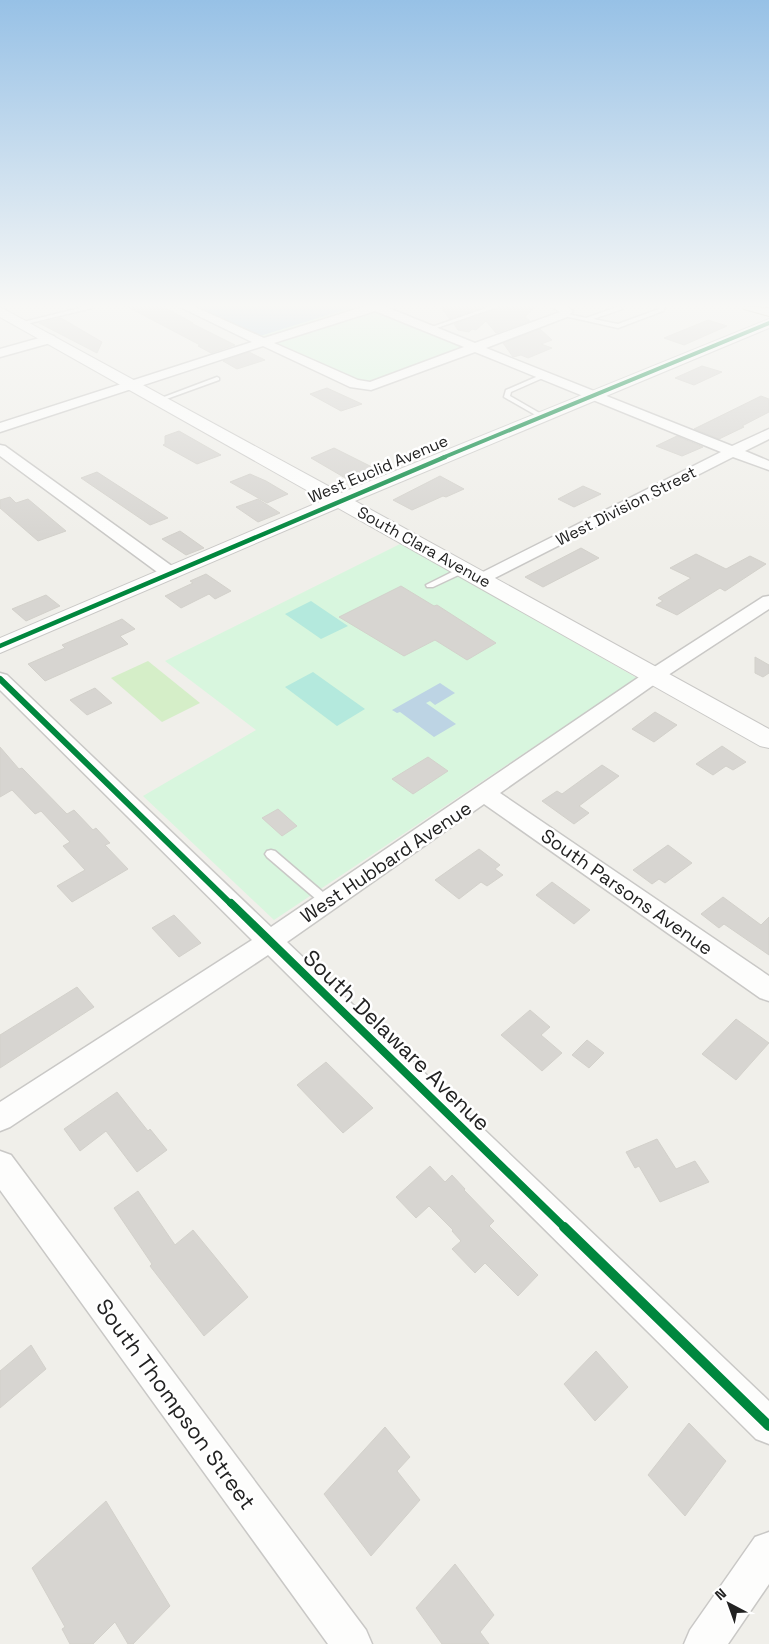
<svg xmlns="http://www.w3.org/2000/svg" width="769" height="1644" viewBox="0 0 769 1644" font-family="'Space Grotesk',sans-serif">
  <rect width="100%" height="100%" fill="#f0efea"/>
  <path fill="#d5eec8" d="M148,661L200,703L162,722L111,678Z"/>
  <path fill="#d8f6de" d="M350,306L369,307L265,339L260,336L353,307Z
    M376,310L466,347L369,383L360,382L272,342Z
    M402,543L637,678L274,920L143,796L256,730L165,661Z"/>
  <path fill="#b4e9dd" d="M311,601L348,626L321,639L285,614Z
    M313,672L365,709L337,726L285,687Z"/>
  <path fill="#bdd4e4" d="M193,306H350L354,307L260,336Z
    M440,683L455,693L435,705L430,701L426,703L456,724L434,737L400,712L397,713L392,710Z"/>
  <path fill="#d7d5d1" stroke="#d3d1cb" d="M126,306H162L193,323H191L235,345L211,353L198,346L200,345Z
    M440,306H487L450,319Z
    M502,306H536L525,317L530,321L496,333L486,321L476,330L472,329L469,332L458,330L454,324Z
    M61,318L102,342L97,353L39,323Z
    M708,320L727,326L684,345L664,338Z
    M540,329L552,340L541,344L552,348L528,358L521,355L513,357L503,343Z
    M249,352L265,360L237,369L223,361Z
    M702,366L722,372L694,385L675,378Z
    M327,388L362,404L341,411L310,394Z
    M761,396L769,399V412L742,426L744,427L719,439L694,429Z
    M179,431L221,455L197,464L163,445L165,444V436Z
    M677,436L703,447L682,456L656,446Z
    M334,448L370,466L373,469L347,479L311,458Z
    M97,472L168,518L150,525L81,478Z
    M250,474L266,481L288,494L267,503L230,482Z
    M440,476L464,489L446,497L443,496L412,510L393,500Z
    M583,486L601,494L574,507L558,499Z
    M10,497L16,503L28,499L66,531L38,541L0,508V500Z
    M258,499L280,513L258,522L236,507Z
    M180,531L204,548L186,555L162,539Z
    M581,548L599,558L543,587L525,577Z
    M696,554L726,569L750,556L766,564L725,591L720,588L677,615L656,605L663,601L658,598L691,578L670,568Z
    M206,574L231,591L215,599L209,594L181,608L165,596L193,583L190,581Z
    M401,586L434,606L437,605L496,643L467,660L435,640L404,656L339,617Z
    M46,595L60,606L26,621L12,609Z
    M122,619L135,629L120,636L128,644L45,681L28,664L65,648L62,645Z
    M755,657L769,665V673L763,677L755,673Z
    M95,688L112,703L87,715L70,700Z
    M655,712L677,725L654,742L632,729Z
    M722,746L746,762L733,770L726,766L713,775L696,764Z
    M0,747L19,769L22,768L67,814L74,810L93,830L96,828L110,843L105,845L128,869L72,902L57,886L85,870L63,846L70,842L41,811L35,814L12,790L0,797Z
    M428,757L448,771L413,794L392,779Z
    M602,765L619,776L579,806L589,813L574,824L542,801L557,791L562,794Z
    M278,809L297,826L282,836L262,818Z
    M668,845L692,863L665,883L659,879L652,884L633,870Z
    M479,849L500,865L495,869L503,875L487,886L481,882L459,899L435,880Z
    M552,882L590,910L574,924L536,895Z
    M723,897L761,925L769,917V955L724,924L719,928L701,914Z
    M174,915L201,943L179,957L152,928Z
    M77,987L94,1007L0,1068V1035Z
    M530,1010L550,1027L541,1035L562,1053L542,1071L501,1035Z
    M736,1019L769,1043L736,1080L702,1054Z
    M587,1040L604,1053L589,1068L572,1055Z
    M326,1062L373,1108L343,1133L297,1085Z
    M117,1092L148,1131L150,1129L167,1150L137,1172L106,1131L80,1151L64,1129Z
    M657,1139L676,1169L695,1161L709,1182L660,1202L639,1166L635,1168L626,1152Z
    M430,1166L445,1182L452,1175L465,1189L464,1190L494,1221L489,1226L538,1275L518,1296L485,1263L475,1273L452,1249L461,1241L452,1231L453,1230L429,1206L416,1218L396,1197Z
    M138,1191L175,1245L193,1230L248,1297L204,1336L150,1266L152,1264L114,1208Z
    M31,1345L46,1369L0,1408V1371Z
    M596,1351L628,1387L595,1421L564,1384Z
    M689,1423L726,1461L685,1516L648,1475Z
    M385,1427L410,1457L397,1471L420,1500L371,1556L324,1494Z
    M106,1501L170,1606L133,1644H128L115,1622L93,1644H70L62,1629L65,1627L32,1568Z
    M455,1564L494,1615L480,1632L489,1644H442L416,1608Z"/>
  <g fill="none" stroke-linecap="round" stroke-linejoin="round">
    <defs>
      <path id="service" d="M83,306H90L92,308L22,325L19,323L84,307Z
        M492,306H500L431,330L426,329Z
        M620,306L622,309L593,319L618,324L659,309L660,306H666L663,311L618,328L560,315L563,313L586,318Z
        M543,374L546,376L545,377L511,392L510,396L543,415V417H539L504,397L506,390Z
        M217,377L219,378V380L161,401L156,400Z
        M464,566L467,567V571L433,587H427L426,585Z
        M271,850L275,851L331,899L333,902L331,905H323L267,857L265,854L267,851Z"/>
      <path id="minor" d="M178,306H193L264,338L366,306H387L386,307L475,343L560,312L551,306H565L573,311L567,317L486,348L732,446L769,429V439L745,451L769,461V470L733,457L483,584L477,583L474,579L477,575L721,452L475,352L371,390L350,387L263,346L0,432V423L252,342ZM375,311L464,347L370,382L358,380L274,343Z
        M50,335L54,336L56,339L54,342L0,357V349Z
        M0,445L5,446L176,569L179,573L176,577L170,578L164,577L0,456Z
        M769,596V609L662,679L500,793L769,976V1001L760,998L484,804L287,942L769,1401V1444L756,1439L268,955L10,1127L0,1131V1102L252,940L0,690V673L7,675L271,927L648,671L763,597Z
        M0,1151L11,1155L366,1630L372,1644H328L0,1190Z
        M769,1532V1584L728,1644H684L690,1630L755,1537Z"/>
      <path id="tertiary" d="M0,307L341,493L769,319V328L355,501L769,729V748L760,746L338,508L0,653V638L324,500L0,317Z"/>
      <path id="primary" d="M742,306L769,308V316L744,309Z"/>
    </defs>
    <use href="#service" stroke="#c9c8c6" stroke-width="3"/>
    <use href="#minor" stroke="#c9c8c6" stroke-width="3"/>
    <use href="#tertiary" stroke="#c9c8c6" stroke-width="2"/>
    <use href="#primary" stroke="#a7a386" stroke-width="2"/>
    <use href="#service" fill="#fdfdfc" fill-rule="evenodd"/>
    <use href="#minor" fill="#fdfdfc" fill-rule="evenodd"/>
    <use href="#tertiary" fill="#fdfdfc" fill-rule="evenodd"/>
    <use href="#primary" fill="#f3f0e6" fill-rule="evenodd"/>
    <defs>
      <path id="cycleway-far4" d="M442,458L769,323"/>
      <path id="cycleway-far3" d="M0,646L445,457"/>
      <path id="cycleway-far2" d="M0,679L232,905"/>
      <path id="cycleway-far1" d="M231,903L565,1228"/>
      <path id="cycleway" d="M564,1227L769,1426"/>
    </defs>
    <use href="#cycleway-far4" stroke="#fff" stroke-width="5.5"/>
    <use href="#cycleway-far3" stroke="#fff" stroke-width="7"/>
    <use href="#cycleway-far2" stroke="#fff" stroke-width="9"/>
    <use href="#cycleway-far1" stroke="#fff" stroke-width="11"/>
    <use href="#cycleway" stroke="#fff" stroke-width="13"/>
    <use href="#cycleway-far4" stroke="#00873e" stroke-width="4"/>
    <use href="#cycleway-far3" stroke="#00873e" stroke-width="4.5"/>
    <use href="#cycleway-far2" stroke="#00873e" stroke-width="6"/>
    <use href="#cycleway-far1" stroke="#00873e" stroke-width="8"/>
    <use href="#cycleway" stroke="#00873e" stroke-width="10"/>
  </g>
  <linearGradient id="sky" x2="0" y2="1"><stop stop-color="#97c1e6"/><stop offset="0.57" stop-color="#f8f8f6"/><stop offset="1" stop-color="#f8f8f6" stop-opacity="0"/></linearGradient>
  <rect width="769" height="536" fill="url(#sky)"/>
  <g text-anchor="middle" dominant-baseline="central" stroke-width="5" stroke-linejoin="round" paint-order="stroke">
    <g font-size="16" fill="#222" stroke="#fff">
      <text transform="translate(378 469) rotate(-23)">West Euclid Avenue</text>
      <text transform="translate(626 506) rotate(-27)">West Division Street</text>
      <text transform="translate(424 547) rotate(29)">South Clara Avenue</text>
    </g>
    <g font-size="19" fill="#222" stroke="#fff">
      <text transform="translate(386 862) rotate(-34)">West Hubbard Avenue</text>
      <text transform="translate(627 892) rotate(35)">South Parsons Avenue</text>
    </g>
    <g font-size="22" fill="#222" stroke="#fff">
      <text transform="translate(397 1040) rotate(44)">South Delaware Avenue</text>
      <text transform="translate(176 1404) rotate(54)">South Thompson Street</text>
    </g>
  </g>
  <g transform="translate(729 1604) rotate(319)" stroke="#ffffff" stroke-width="4" paint-order="stroke">
  <path d="M0-4L9 19L0 12L-9 19Z" fill="#222222"/>
  <text y="-8" font-size="14" font-weight="bold" text-anchor="middle" fill="#222222">N</text>
  </g>
</svg>
